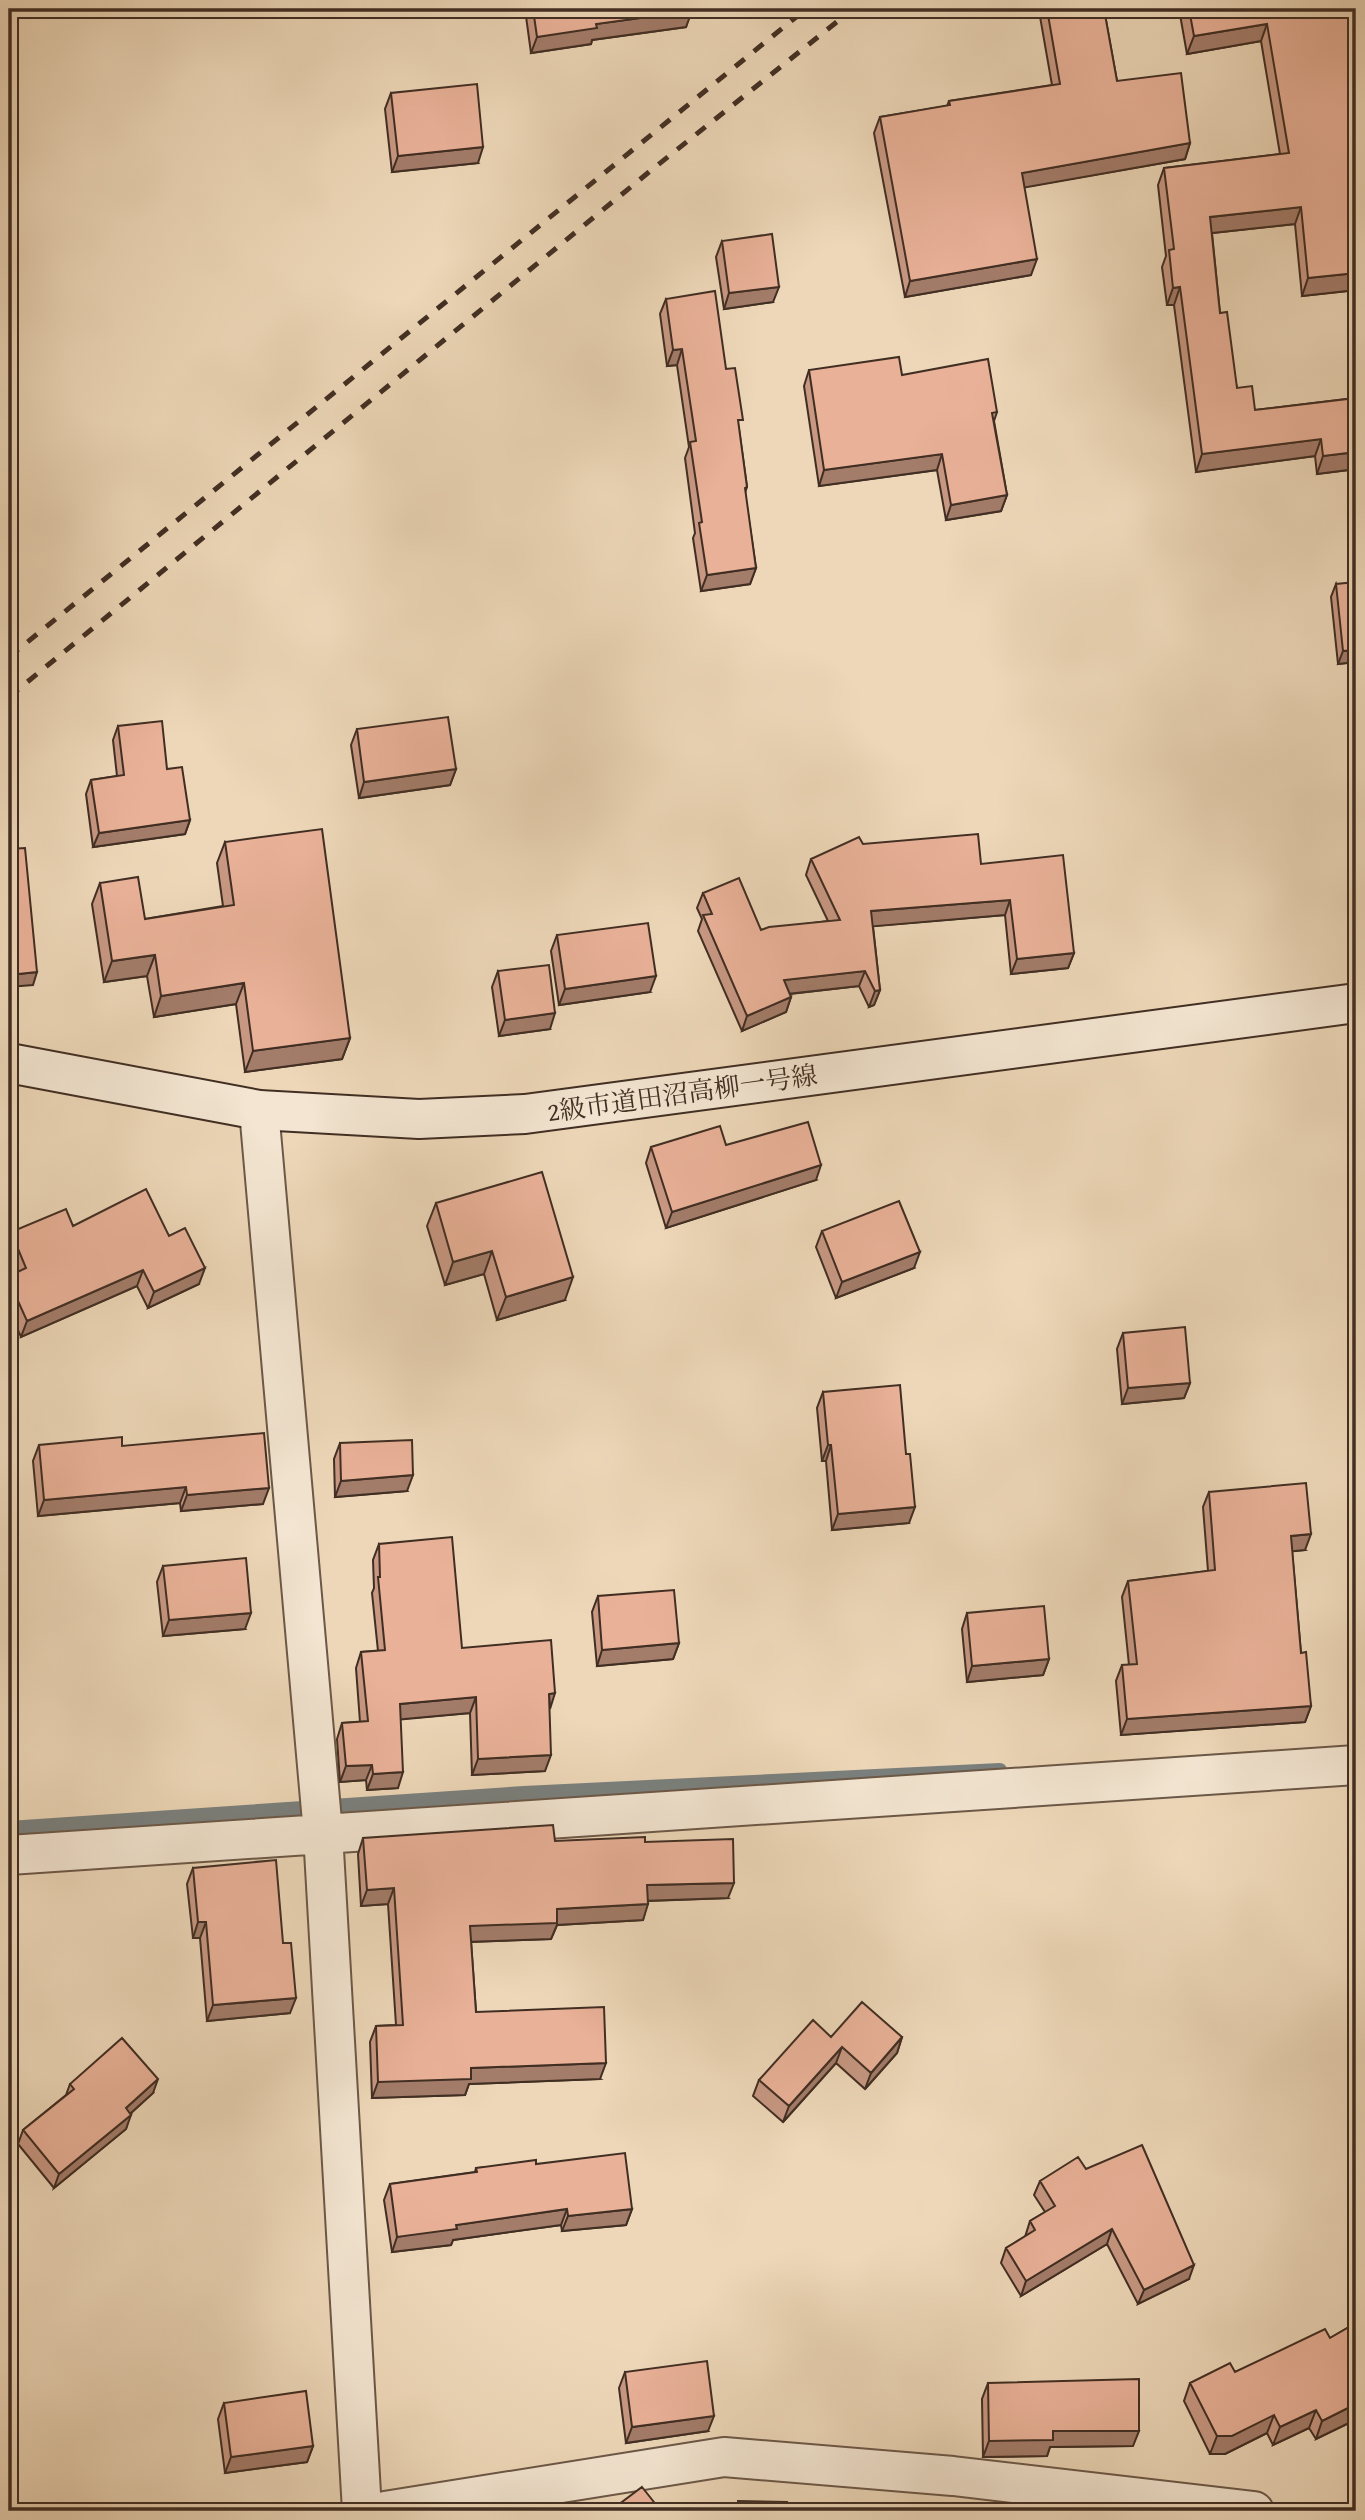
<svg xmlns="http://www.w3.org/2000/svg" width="1365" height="2520" viewBox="0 0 1365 2520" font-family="'Gentium Book Plus','Noto Serif JP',serif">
  <rect width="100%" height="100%" fill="#edd7b8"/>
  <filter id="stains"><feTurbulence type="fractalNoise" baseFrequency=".00286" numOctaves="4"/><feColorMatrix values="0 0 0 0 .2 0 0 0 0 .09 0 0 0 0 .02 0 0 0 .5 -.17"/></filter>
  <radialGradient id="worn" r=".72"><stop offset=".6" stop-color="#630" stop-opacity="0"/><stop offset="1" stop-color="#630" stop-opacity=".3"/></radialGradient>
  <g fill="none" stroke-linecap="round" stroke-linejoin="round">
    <path stroke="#7a807e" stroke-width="14" d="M9,1828L524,1793L1000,1770"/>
    <defs>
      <path id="street" d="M259,1110L323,1833L362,2511
        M9,1855L1356,1765
        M385,2511L724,2457L953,2476L1254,2511"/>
      <path id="secondary" d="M9,1063L259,1110L419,1119L525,1114L1356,1003"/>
    </defs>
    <use href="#street" stroke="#6c5848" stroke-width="42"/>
    <use href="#secondary" stroke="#412e23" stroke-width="42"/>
    <use href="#street" stroke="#f3e5d1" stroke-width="38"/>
    <use href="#secondary" stroke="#f3e5d1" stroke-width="38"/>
    <path stroke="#412e23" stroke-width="5" stroke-dasharray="12 12" stroke-linecap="butt" d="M9,657L806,9
      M9,697L649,172L853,9"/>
  </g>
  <path fill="#c89883" stroke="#412e23" stroke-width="2" d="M525,9H691L686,27L592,40L591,44L531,53Z
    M1040,9H1104L1117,81L1190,143L1185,159L1024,187L1031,275L905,297L874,133L880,117L947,106L949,101L1052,85L1039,11Z
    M1179,9H1351L1356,290L1302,296L1295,224L1212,233L1220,313L1237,388L1255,410L1356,398V469L1317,474L1315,456L1196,472L1174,305H1167L1162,267L1166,256L1158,185L1164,168L1280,154L1261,41L1187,54Z
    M391,93L478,163L392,172L385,109Z
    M722,241L773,302L724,309L716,257Z
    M666,299L726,369L739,429L747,487L745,493L756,568L750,584L701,591L693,538L695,533L685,458L689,447L677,365L667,366L660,314Z
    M809,370L902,375L997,412L994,421L1007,495L1001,511L946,520L937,470L819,486L804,386Z
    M1336,584L1356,662L1338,664L1331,597Z
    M118,726L167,769L190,820L185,834L93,847L86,794L91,780L117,776L113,740Z
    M357,729L456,769L450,785L359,798L351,745Z
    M225,842L350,1038L342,1059L245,1072L236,1004L154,1017L147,976L104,982L92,904L100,883L145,919L223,906L217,863Z
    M863,844L981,864L1074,953L1068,968L1011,974L1005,915L873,926L880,990L874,1005L869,1007L859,986L790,994L791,997L786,1012L742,1031L698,931L702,919L697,908L703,893L761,930L828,921L806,875L811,859Z
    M557,935L650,992L559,1005L551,951Z
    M498,971L550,1029L499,1036L492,987Z
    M726,1145L816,1180L666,1228L646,1163L651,1147Z
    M436,1203L565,1300L497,1320L484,1274L445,1285L427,1226Z
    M73,1226L169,1236L199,1284L148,1308L137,1286L21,1337L9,1310V1276L15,1273L9,1257V1237L11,1232Z
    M822,1231L914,1268L836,1298L816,1247Z
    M1123,1333L1190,1383L1184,1398L1122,1404L1117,1349Z
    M823,1392L909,1523L832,1530L826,1461H822L817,1408Z
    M340,1443L407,1491L335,1497L334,1459Z
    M39,1445L122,1446L263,1504L181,1511L180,1503L38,1516L33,1461Z
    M1209,1492L1305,1550L1292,1551L1301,1653L1311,1706L1305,1722L1121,1735L1116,1681L1122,1665H1129L1122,1597L1128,1581L1208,1571L1203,1507Z
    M379,1544L462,1648L549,1709L545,1771L472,1775L470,1713L400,1719L398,1788L367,1790L366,1780L340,1782L337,1739L342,1723L360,1722L356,1668L361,1652L378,1651L372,1593L374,1588L373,1560Z
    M163,1566L245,1629L163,1636L157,1582Z
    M598,1596L679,1643L673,1659L597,1666L592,1612Z
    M967,1613L1049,1659L1043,1675L967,1682L962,1629Z
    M363,1838L555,1841L645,1842L728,1898L648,1901L643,1920L557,1925L551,1939L471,1942L476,2012L600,2079L469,2084L465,2095L372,2098L370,2042L376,2026L396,2025L388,1904L361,1906L358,1854Z
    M193,1868L283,1943L290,2013L207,2021L200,1938H193L187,1884Z
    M831,2037H902L897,2053L865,2089L836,2063L783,2122L753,2096L759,2080Z
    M70,2084L153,2093L130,2114L126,2129L54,2188L18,2144L23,2130L66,2095Z
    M536,2164L632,2209L626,2225L562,2231L561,2225L453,2240L451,2245L392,2252L384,2200L390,2184L475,2172L476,2168Z
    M1086,2169L1189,2279L1138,2304L1107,2244L1021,2296L1001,2263L1006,2248L1025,2237L1030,2221L1045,2212L1034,2195L1040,2181Z
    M1356,2323V2427L1353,2421L1316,2439L1309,2428L1273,2445L1267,2433L1225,2454H1210L1184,2401L1190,2383L1235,2372L1330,2338Z
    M625,2372L708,2431L626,2443L619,2388Z
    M988,2383L1133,2446L1050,2447L1047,2456L983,2457L982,2399Z
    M224,2403L313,2446L307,2462L225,2473L218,2419Z"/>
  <path fill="#a37c6a" stroke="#412e23" stroke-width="2" d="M692,11L686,27L592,40L591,44L531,53L537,37L596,24Z
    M1267,24L1261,41L1187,54L1194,36Z
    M1190,143L1185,159L1016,189L1022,173Z
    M483,147L478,163L392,172L398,156Z
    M1301,207L1295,224L1203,234L1210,217Z
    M1037,259L1031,275L905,297L910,281Z
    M1356,273V290L1302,296L1308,278Z
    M779,287L773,302L724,309L729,293Z
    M1180,287L1174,305H1167L1173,288Z
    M682,349L677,365L667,366L673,350Z
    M1321,439L1315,456L1196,472L1202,454Z
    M1356,452V469L1317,474L1323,456Z
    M942,454L937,470L819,486L824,470Z
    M1007,495L1001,511L946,520L951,505Z
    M756,568L750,584L701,591L707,575Z
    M1356,650V662L1338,664L1343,651Z
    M456,769L450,785L359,798L364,782Z
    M190,820L185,834L93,847L99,833Z
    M1010,900L1005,915L866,927L871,911Z
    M1074,953L1068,968L1011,974L1017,959Z
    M155,955L147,976L104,982L112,961Z
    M865,971L859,986L778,995L784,980Z
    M37,972L33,985L9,987V975Z
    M656,976L650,992L559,1005L565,989Z
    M244,983L236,1004L154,1017L161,996Z
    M880,990L874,1005L869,1007L875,991Z
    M791,997L786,1012L742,1031L747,1016Z
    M555,1013L550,1029L499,1036L505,1020Z
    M350,1038L342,1059L245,1072L253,1051Z
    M821,1165L816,1180L666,1228L672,1212Z
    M492,1251L484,1274L445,1285L453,1262Z
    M920,1252L914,1268L836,1298L842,1282Z
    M205,1268L199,1284L148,1308L154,1292Z
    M143,1270L137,1286L21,1337L27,1321Z
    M573,1277L565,1300L497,1320L506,1297Z
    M1190,1383L1184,1398L1122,1404L1128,1388Z
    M828,1445H831L826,1461H822Z
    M413,1475L407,1491L335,1497L341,1481Z
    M186,1487L180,1503L38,1516L44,1500Z
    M269,1488L263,1504L181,1511L187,1495Z
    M915,1507L909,1523L832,1530L838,1514Z
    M1311,1534L1305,1550L1285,1552L1291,1536Z
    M251,1613L245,1629L163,1636L169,1620Z
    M679,1643L673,1659L597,1666L602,1650Z
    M1049,1659L1043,1675L967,1682L972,1666Z
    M555,1693L550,1709L549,1694Z
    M476,1697L470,1713L394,1720L400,1704Z
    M1311,1706L1305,1722L1121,1735L1127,1719Z
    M551,1755L545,1771L472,1775L478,1759Z
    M372,1765L366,1780L340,1782L346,1766Z
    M403,1772L398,1788L367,1790L373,1774Z
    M734,1883L728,1898L642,1901L647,1885Z
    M394,1888L388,1904L361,1906L367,1890Z
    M648,1904L643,1920L557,1925L551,1939L464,1942L470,1926L557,1909Z
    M198,1922H206L200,1938H193Z
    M296,1998L290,2013L207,2021L213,2005Z
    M902,2037L897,2053L865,2089L871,2073Z
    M842,2047L836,2063L783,2122L789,2106Z
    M606,2063L600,2079L469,2084L465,2095L372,2098L378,2082L471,2068Z
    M158,2079L153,2093L121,2122L126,2108Z
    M131,2115L126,2129L54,2188L59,2174Z
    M567,2209L561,2225L453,2240L451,2245L392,2252L397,2237L456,2225Z
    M632,2209L626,2225L562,2231L568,2216Z
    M1112,2229L1107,2244L1021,2296L1026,2281Z
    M1194,2265L1189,2279L1138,2304L1144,2290Z
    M1356,2404V2412L1353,2421L1316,2439L1322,2421Z
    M1316,2410L1309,2428L1273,2445L1280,2427Z
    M1274,2415L1267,2433L1225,2454H1210L1217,2436Z
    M714,2416L708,2431L626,2443L632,2427Z
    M1053,2431H1139L1133,2446L1050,2447L1047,2456L983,2457L989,2441Z
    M313,2446L307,2462L225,2473L231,2457Z"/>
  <path fill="#e9b198" stroke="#412e23" stroke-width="2" d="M533,9H691L692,11L596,24L597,28L537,37Z
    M1047,9H1104L1117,81L1181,73L1190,143L1022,173L1037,259L910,281L880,117L950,105L949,101L1060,84Z
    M1189,9H1351L1356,36V273L1308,278L1301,207L1210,217L1220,313L1227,312L1237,388L1252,386L1255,410L1356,398V452L1323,456L1321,439L1202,454L1180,287L1173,288L1169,250L1174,249L1164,168L1289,153L1267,24L1194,36Z
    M477,84L483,147L398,156L391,93Z
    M772,234L779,287L729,293L722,241Z
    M715,291L726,369L735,368L743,420H738L747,487L745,488L756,568L707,575L699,523L702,522L690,442L696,441L682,349L673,350L666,299Z
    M899,357L902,375L988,359L997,412L992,413L1007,495L951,505L942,454L824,470L809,370Z
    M1356,582V650L1343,651L1336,584Z
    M448,717L456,769L364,782L357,729Z
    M162,721L167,769L182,767L190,820L99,833L91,780L124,775L118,726Z
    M322,829L350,1038L253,1051L244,983L161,996L155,955L112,961L100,883L138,877L145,919L234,905L225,842Z
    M978,834L981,864L1063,855L1074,953L1017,959L1010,900L871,911L880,990L875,991L865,971L784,980L791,997L747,1016L703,915L712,914L703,893L739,878L761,930L769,927L840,920L811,859L859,837L863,844Z
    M25,848L37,972L9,975V849Z
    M648,923L656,976L565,989L557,935Z
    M549,965L555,1013L505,1020L498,971Z
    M808,1122L821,1165L672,1212L651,1147L720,1126L726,1145Z
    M542,1172L573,1277L506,1297L492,1251L453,1262L436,1203Z
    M146,1189L169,1236L185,1228L205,1268L154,1292L143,1270L27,1321L9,1281V1276L26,1268L11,1232L66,1209L73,1226Z
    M899,1201L920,1252L842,1282L822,1231Z
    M1185,1327L1190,1383L1128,1388L1123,1333Z
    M900,1385L906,1454H910L915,1507L838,1514L831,1445H828L823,1392Z
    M264,1433L269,1488L187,1495L186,1487L44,1500L39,1445L122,1437V1446Z
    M412,1440L413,1475L341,1481L340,1443Z
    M1306,1483L1311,1534L1291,1536L1301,1653L1306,1652L1311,1706L1127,1719L1122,1665L1137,1664L1128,1581L1215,1570L1209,1492Z
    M452,1537L462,1648L551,1640L555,1693L549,1694L551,1755L478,1759L476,1697L400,1704L403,1772L373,1774L372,1765L346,1766L342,1723L368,1721L361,1652L385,1650L378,1577H380L379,1544Z
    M246,1558L251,1613L169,1620L163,1566Z
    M674,1590L679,1643L602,1650L598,1596Z
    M1044,1606L1049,1659L972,1666L967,1613Z
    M9,1720L12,1752L9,1753Z
    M553,1825L555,1841L645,1837V1842L733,1839L734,1883L647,1885L648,1904L557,1909V1923L470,1926L476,2012L604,2007L606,2063L471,2068V2079L378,2082L376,2026L403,2025L394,1888L367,1890L363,1838Z
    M276,1860L283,1943H291L296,1998L213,2005L206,1922H198L193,1868Z
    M862,2002L902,2037L871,2073L842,2047L789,2106L759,2080L813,2020L831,2037Z
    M122,2038L158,2079L126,2108L131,2115L59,2174L23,2130L74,2089L70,2084Z
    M1142,2145L1194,2265L1144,2290L1112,2229L1026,2281L1006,2248L1035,2230L1030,2221L1055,2206L1040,2181L1078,2157L1086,2169Z
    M625,2153L632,2209L568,2216L567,2209L456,2225L457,2229L397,2237L390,2184L477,2172L476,2168L536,2160V2164Z
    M1356,2323V2404L1322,2421L1316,2410L1280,2427L1274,2415L1232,2436H1217L1190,2383L1230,2363L1235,2372L1325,2329L1330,2338Z
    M707,2361L714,2416L632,2427L625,2372Z
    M1139,2379V2431H1053V2440L989,2441L988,2383Z
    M306,2391L313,2446L231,2457L224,2403Z
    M642,2487L661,2511H610Z
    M738,2501L787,2502L786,2511H738Z
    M1067,2504V2511H1001V2507Z"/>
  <g text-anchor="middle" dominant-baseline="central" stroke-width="6" stroke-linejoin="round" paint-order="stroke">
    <g font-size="26" fill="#412e23" stroke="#f3e5d1">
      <text transform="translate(682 1093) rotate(-8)">2級市道田沼高柳一号線</text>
    </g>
  </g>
  <rect width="1365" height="2520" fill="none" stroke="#edd7b8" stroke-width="35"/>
  <rect x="10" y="10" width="1344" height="2499" fill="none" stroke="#412e23" stroke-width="3.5"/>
  <rect x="18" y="18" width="1330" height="2485" fill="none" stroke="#412e23" stroke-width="2"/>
  <rect width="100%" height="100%" filter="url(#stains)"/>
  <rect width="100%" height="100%" fill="url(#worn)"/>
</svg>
